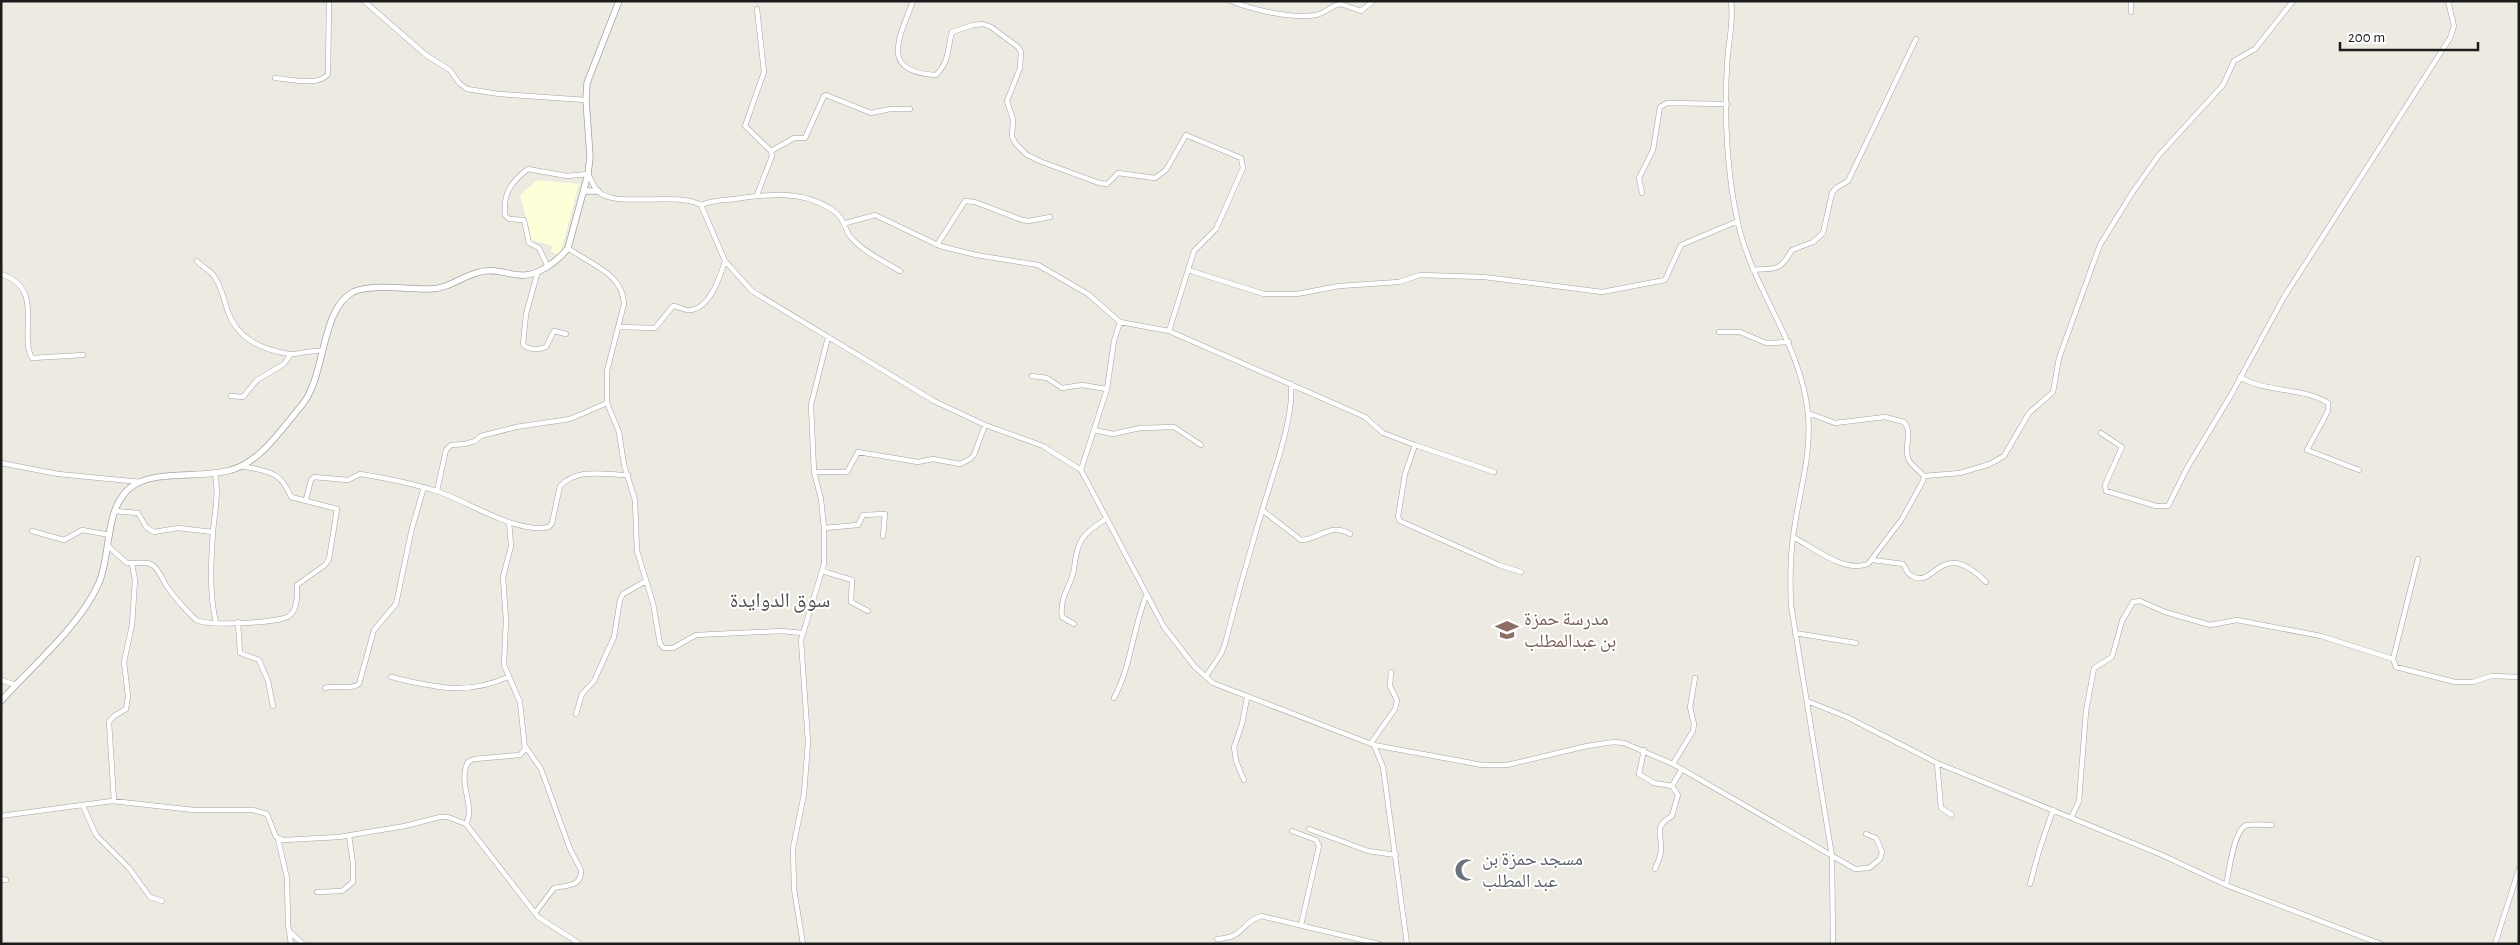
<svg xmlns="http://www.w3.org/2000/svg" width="2520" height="945" viewBox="0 0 2520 945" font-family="'Alegreya Sans','Noto Naskh Arabic',sans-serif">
  <rect width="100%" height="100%" fill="#edeae1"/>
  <path fill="#fdffd8" d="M537,180L579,184L560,255L551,252L552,246L532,240L520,195Z"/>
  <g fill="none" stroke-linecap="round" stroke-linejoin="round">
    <defs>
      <path id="minor" d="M364,1L426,55L450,70L459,83L467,89L499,94L586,100
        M913,1C900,37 878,72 936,75C950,61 947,49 952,32L973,25L983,24L991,27L1018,47L1021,52L1020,68L1007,101L1013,120L1012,137L1016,144L1027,155L1042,162L1099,183L1107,184L1118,173L1155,178L1166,170L1186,135L1241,158L1243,168L1216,229L1194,251L1169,331
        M1231,1C1253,10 1292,19 1316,15C1325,13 1332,5 1341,4L1361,11L1373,1
        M1731,1C1734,22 1728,44 1727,65C1724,115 1727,175 1738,223C1753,291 1802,345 1808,414C1812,456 1798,496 1793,537C1790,560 1790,582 1791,605L1832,856L1833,944
        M2131,12V1
        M275,78C290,79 318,87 328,74L329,1
        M771,151L794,138H805L824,96L826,95L871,113L890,109H910
        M1642,193L1639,178L1653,150L1660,107L1667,103L1727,104
        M757,195L772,156L771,151L745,126L764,72L757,9
        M701,205C712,200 723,200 735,199C767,194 802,190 831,209C845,218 843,226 850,236C859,249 886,263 900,271
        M846,223L875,215L940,246L976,255L1038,265L1088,294L1120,322L1169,331L1365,417L1383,433L1415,445L1405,474L1398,517L1400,521L1499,565L1521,572
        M937,245L965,201L975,202L1022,220L1029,221L1050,217
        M568,248C589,264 623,273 624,304L607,371V403L619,432L624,465L635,500L637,551L653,603L660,644L664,648H673L696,635L782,631L802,633
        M197,261C202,267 210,270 214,276C221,286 224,298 227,309C236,338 260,349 289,354C300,355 311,349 323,351
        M548,267L539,248L529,243L524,220L509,219L505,215C503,193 511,182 528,169L567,176L588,174C591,179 593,186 598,191C614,209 675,191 701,205L725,261L752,291L934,401L985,425L1043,446L1081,470L1164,627L1195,667L1213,683L1374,745L1482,765H1507L1587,746L1614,742L1624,743L1673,764L1855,869L1869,868L1880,859L1882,852L1876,838L1866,834
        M1188,270L1264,294H1297L1339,286L1399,282L1420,275L1484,277L1602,292L1665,280L1681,245L1738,221
        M1753,270C1777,268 1779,272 1792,250L1813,242L1823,233L1832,193L1836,188L1848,181L1916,39
        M538,271L526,314L523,344C527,350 539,350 546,347L554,331L566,334
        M1,274C46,289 18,333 32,358L83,355
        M618,327L655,328L673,306C678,306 683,310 688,310C709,311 720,277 725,261
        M1719,332H1740L1766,343L1789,342
        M1032,376L1047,378L1062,388L1082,385L1107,389
        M2240,377C2266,393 2303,387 2328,403V411L2307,450L2359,470
        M231,396L243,397L257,380L284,364L291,354
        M1094,430L1113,434L1140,428L1174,427L1201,445
        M2101,433L2122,447L2105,485L2106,491L2156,506H2168L2187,468L2231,395L2284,297L2450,38L2454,26L2448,1
        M1415,445L1494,472
        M1,463L58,474L141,482
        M1081,470L1107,389L1114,341L1120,322
        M814,472H847L858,452L918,462L933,459L960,464L970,459L974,455L985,425
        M215,473C219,493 215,511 213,531C211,561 209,593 216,623
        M1924,476L1960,473L1990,464L2004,456L2029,413L2053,392L2059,358L2093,264L2100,245L2132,193L2159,155L2223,85L2234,61L2255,49L2293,1
        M437,491L446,450L451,445L465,444L475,441L481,436L516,427L570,419L607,403
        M306,499L311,480L314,477L348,480L360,474C385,478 411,483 436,491C466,500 517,535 549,527L552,523L560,486C579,467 604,475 628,475
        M1262,510L1301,540C1318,540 1331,522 1350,534
        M115,511L138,513L146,527L154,532L178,528L213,532
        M824,528L858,525L863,515L885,514L883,536
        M32,531L64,540L82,530L110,535
        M1793,537C1814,548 1844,573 1868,564L1902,519L1923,481L1924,476C1919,470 1910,465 1908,458C1904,445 1913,433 1904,422L1885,417L1835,423L1808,413
        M108,546L127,563H148L154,566C160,572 163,581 168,588C176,600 186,610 195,619C202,627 280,623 289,616C298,609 297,596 297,585L325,565L329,559L337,509L291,497C280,470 268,472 242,466
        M1873,560L1903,564C1906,568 1907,574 1912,576C1935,590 1940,536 1986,582
        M822,571L852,580L851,602L868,611
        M238,622L240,653L259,660L268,681L273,706
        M1074,624L1062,617C1059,596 1072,585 1074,569C1075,560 1077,547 1082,539C1087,531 1098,524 1106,519
        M1795,633L1856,643
        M2393,659L2418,559
        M1206,676L1221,654L1225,644C1236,599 1249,555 1262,511C1272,476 1294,420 1291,384
        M391,677C434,687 466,696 508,677
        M1,680L16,685
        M325,688C336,685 351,690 359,684L374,630L396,604L412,528L424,487
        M1114,698C1131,666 1133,629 1146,596
        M1807,701L1847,717L1937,763L2162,855L2226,885L2381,944
        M576,714L582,694L594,681L614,637L620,600L623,594L646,581
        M1371,743L1395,709L1397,700L1390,686L1391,672
        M1374,745L1383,767L1407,944
        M525,746L541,769L570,849L581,870C582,887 567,885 554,888L535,913
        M1644,750L1639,774L1654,783L1672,786L1678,795L1672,816C1653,827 1662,833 1661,850C1661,857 1657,863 1655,869
        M1937,763L1941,808L1952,815
        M1673,764L1693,731L1694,724L1690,707L1695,678
        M1244,780L1236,761L1234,747L1242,724L1247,698
        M1672,786L1682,769
        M114,801L109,722L114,716L126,709L128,696L124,662L132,625L135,580L132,564
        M83,806L96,835L129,868L150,897L162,901
        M1,816L112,801L194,810H253L267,814L276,837L284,840L339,837L405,826L440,817H448L466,824L538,917L580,944
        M2071,818L2079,801L2086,711L2094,668L2112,657L2122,621L2133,602L2140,601L2165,612L2210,625L2237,620L2321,636L2393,659L2396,667L2455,682H2473L2491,676L2519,677
        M466,824C476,807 457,783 468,762L474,759L520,755L525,749L520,702L504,665L506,620L503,577L511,546L509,522
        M1309,829L1368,851L1396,855
        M1292,831L1316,840L1319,846L1301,925
        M278,839L287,878L288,924L291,944
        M1,879L6,880
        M2030,884L2039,851L2053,810
        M2226,885C2229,872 2234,828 2247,825C2255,824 2264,825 2272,825
        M317,892L342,891L353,882V864L349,835
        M289,931L303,944
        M1217,939C1247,937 1239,923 1261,916L1379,944
        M803,944L794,889L793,848L804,794L808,742L801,640L824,564V528L821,499L814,472L811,405L828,337
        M2495,944L2519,869"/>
      <path id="tertiary" d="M584,191H598
        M1,701C32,666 78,628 98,585C112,556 103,509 131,487C155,469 202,479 231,470C261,462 283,427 302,405C326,376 320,310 353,292C372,283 409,290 430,289C448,289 462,276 480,272C493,268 506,274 520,275C537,277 558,261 568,248L588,174L590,157L586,100L587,83L619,1"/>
    </defs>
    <use href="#minor" stroke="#a3a3a3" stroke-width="5.5"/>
    <use href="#tertiary" stroke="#a3a3a3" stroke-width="7"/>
    <use href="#minor" stroke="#fff" stroke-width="4.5"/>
    <use href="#tertiary" stroke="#fff" stroke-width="5.5"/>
  </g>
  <defs>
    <symbol id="school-bare" viewBox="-9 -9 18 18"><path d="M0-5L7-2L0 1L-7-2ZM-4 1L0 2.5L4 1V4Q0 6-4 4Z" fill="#8d6e63" stroke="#fff" stroke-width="2.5" paint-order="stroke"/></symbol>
    <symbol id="mosque-bare" viewBox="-9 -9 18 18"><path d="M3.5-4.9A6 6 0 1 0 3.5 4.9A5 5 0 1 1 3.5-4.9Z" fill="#6b7280" stroke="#fff" stroke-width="2.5" paint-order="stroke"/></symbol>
  </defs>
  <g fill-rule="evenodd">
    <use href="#school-bare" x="1491" y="614" width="32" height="32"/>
    <use href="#mosque-bare" x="1450" y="854" width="32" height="32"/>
  </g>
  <g text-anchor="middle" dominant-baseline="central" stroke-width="4" stroke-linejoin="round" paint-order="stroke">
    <g font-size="19" fill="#785e54" stroke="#fff" text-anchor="start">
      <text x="1524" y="619">مدرسة حمزة<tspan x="1524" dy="22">بن عبدالمطلب</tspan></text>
    </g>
    <g font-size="19" fill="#5b616d" stroke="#fff" text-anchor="start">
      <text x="1482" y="859">مسجد حمزة بن<tspan x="1482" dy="22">عبد المطلب</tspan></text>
    </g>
    <g font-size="21" fill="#4f4f4f" stroke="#fff">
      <text x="780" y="600">سوق الدوايدة</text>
    </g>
  </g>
  <rect width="2520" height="945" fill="none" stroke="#1c1c1c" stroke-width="5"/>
  <path d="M2340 42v8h138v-8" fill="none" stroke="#1c1c1c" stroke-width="2.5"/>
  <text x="2348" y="42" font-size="15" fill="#1c1c1c" stroke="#ffffff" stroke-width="4" paint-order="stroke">200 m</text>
</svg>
